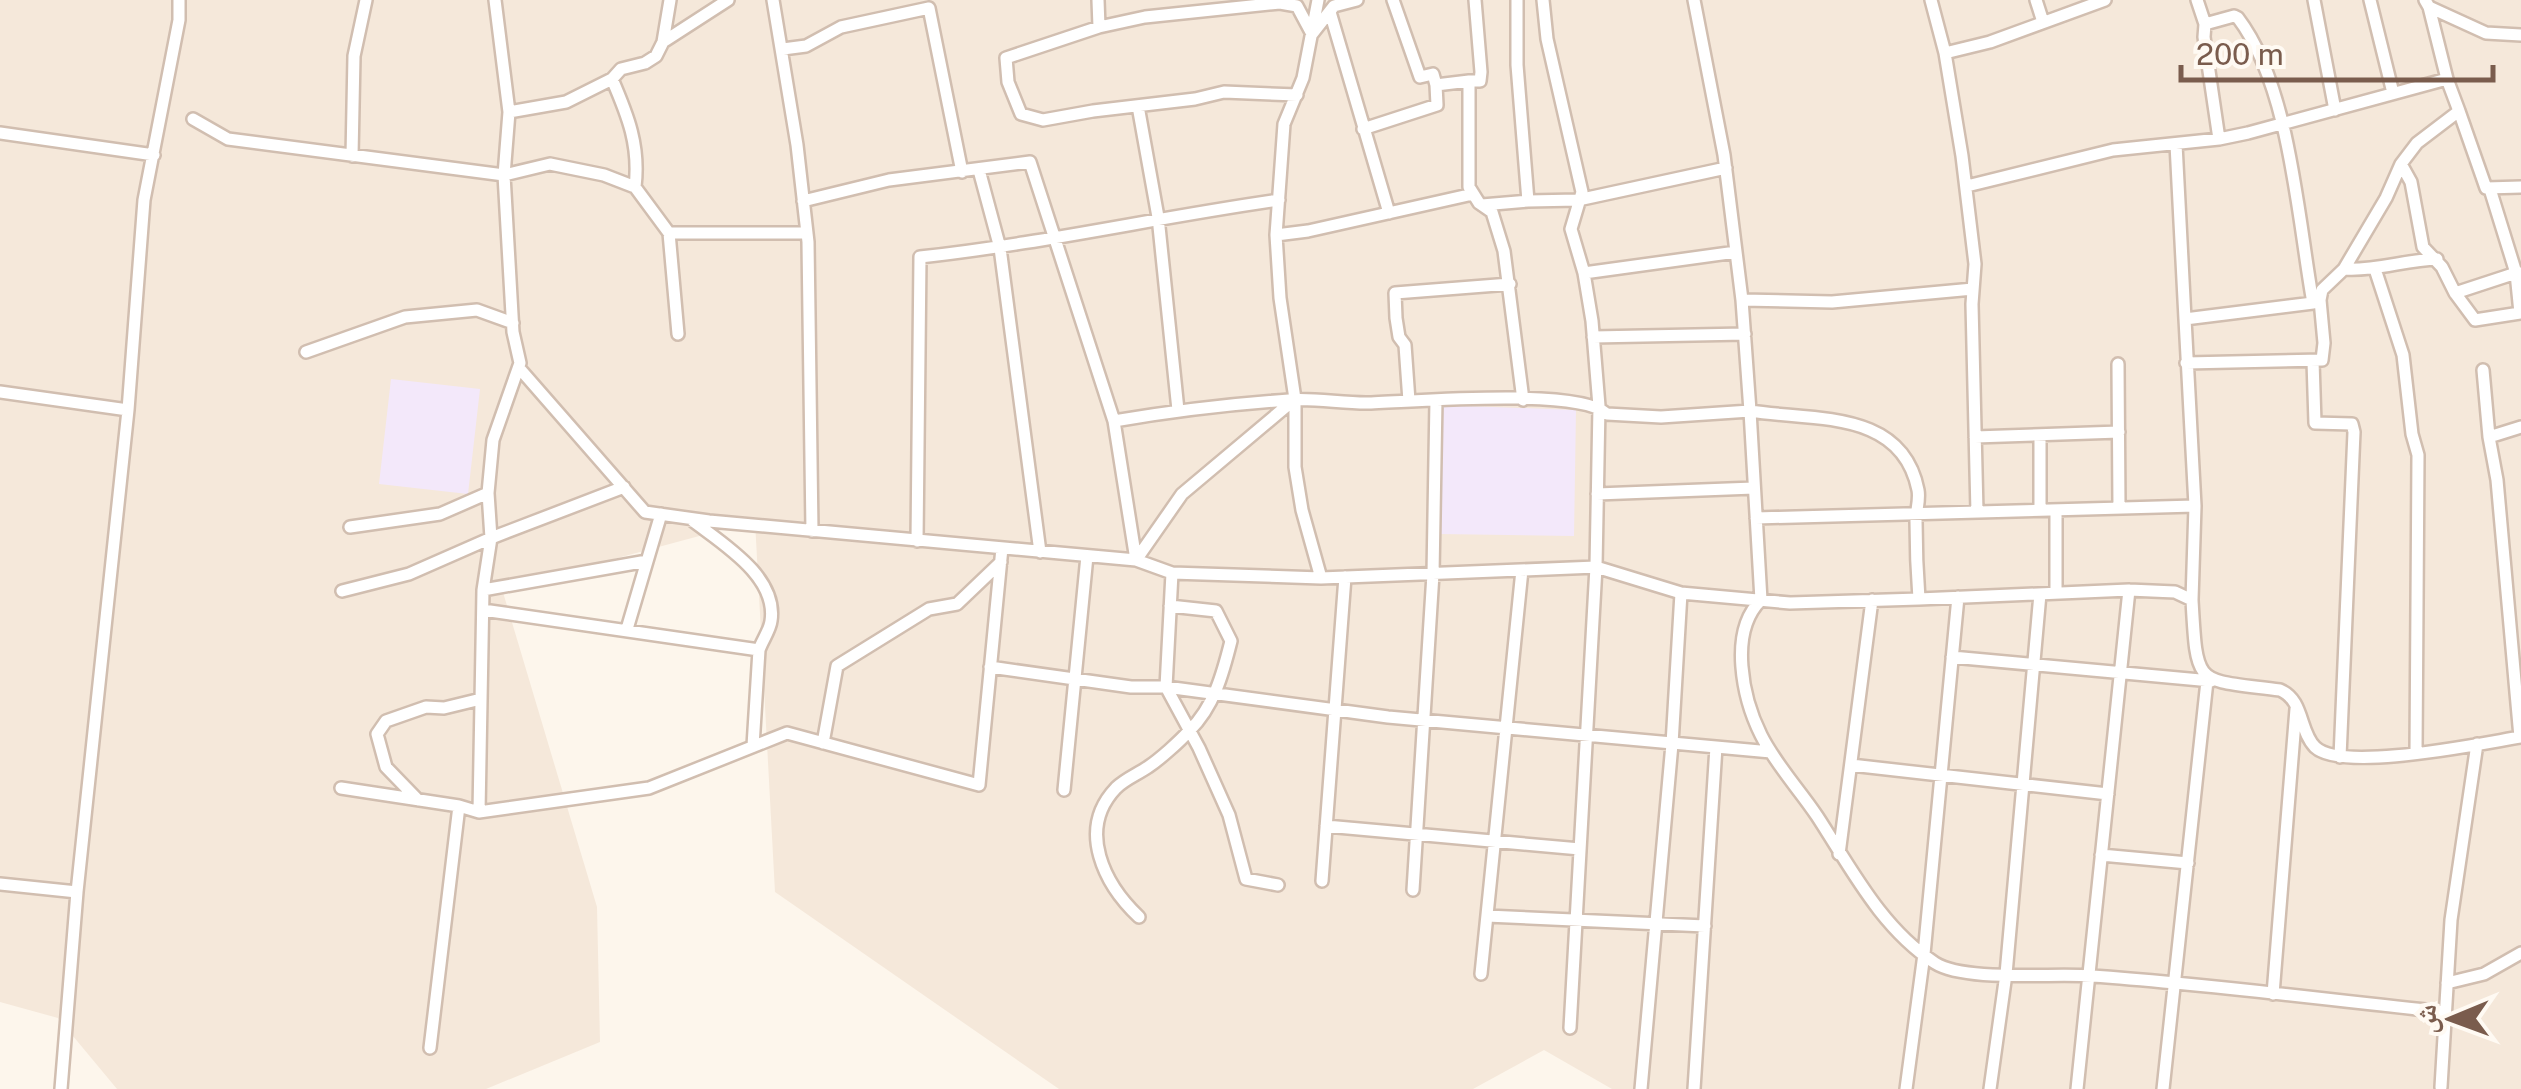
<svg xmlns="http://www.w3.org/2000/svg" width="2521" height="1089" viewBox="0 0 2521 1089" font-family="'Public Sans','Noto Naskh Arabic',sans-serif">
  <rect width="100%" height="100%" fill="#fdf6ec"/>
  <path fill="#f5e8da" d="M0,0H2521V1089H1612L1544,1050L1473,1089H1059L775,892L755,521L502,589L597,907L600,1042L486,1089H117L58,1018L0,1002Z"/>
  <path fill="#f3e8fa" d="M391,379L480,389L468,494L379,484Z
    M1439,405L1576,410L1574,536L1438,534Z"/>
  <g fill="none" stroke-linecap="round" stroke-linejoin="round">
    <defs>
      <path id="minor" d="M773,0L797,145L808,242L812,531
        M1098,0L1099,27
        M1318,0L1303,78L1284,124L1276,235L1280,298L1295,399V467L1302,510L1321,578L1596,567L1681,593L1790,603L1919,599
        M1393,0L1420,77L1433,74L1436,85L1469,81
        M1475,0L1481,72L1480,81H1469V187L1479,203L1492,212L1504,251L1523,400
        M1543,0L1547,39L1582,192L1571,229L1584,273L1592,321L1599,406L1596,567L1570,1028
        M1694,0L1724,155L1742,300L1750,411C1814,421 1902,409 1918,490C1920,500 1916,510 1916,521C1916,547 1917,573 1919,599L2129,590L2175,592L2192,600L2195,506L2185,319L2313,303L2320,300L2322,290L2344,269L2386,198L2401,164L2417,143L2459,111L2447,79L2429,7
        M1931,0L1945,53L1962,156L1975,264L1972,304L1977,512
        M2036,0L2043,22
        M2197,0L2205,24L2204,37L2219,139
        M2314,0L2335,110
        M2370,0L2393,93
        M2425,0L2429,7L2486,33L2521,35
        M1330,12L1389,213
        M2205,24L2234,16L2238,18C2290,86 2298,220 2313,303
        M663,42L670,0
        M783,49L806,46L841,27L929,8L962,172
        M1945,53L1990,42L2105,0
        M612,79C628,116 640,146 635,187
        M1297,95L1224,92L1195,99L1093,111L1043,120L1021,114L1008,82L1006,58L1099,27L1145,17L1280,3L1297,6L1312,34L1334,6L1357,0
        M1138,106L1158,217L1178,410
        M2459,111L2486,188L2521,187
        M509,112L566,102L612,79L621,69L645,63L656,56L663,42L728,0
        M193,119L228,139L504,175L550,164L604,175L635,187L669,233L678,334
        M1363,129L1437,105L1436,85
        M0,133L154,155
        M2176,144L2185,319
        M352,156L354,56L366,0
        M2401,164L2411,182L2423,247L2442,267L2455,293L2516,273L2520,313L2475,320L2455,293
        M979,170L1000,248L1040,552
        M1967,186L2113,150L2219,139L2248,133L2447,79
        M2490,189L2516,273H2521
        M1528,201L1578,200L1726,168
        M1482,205L1528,201L1517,65V0
        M669,233H807
        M1276,235L1308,231L1473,194
        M2344,269C2376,271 2405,260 2437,259
        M2375,269L2403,355L2412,434L2418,455L2416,753
        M1584,273L1736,252
        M1742,300L1832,302L1973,289
        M1593,337L1745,334
        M306,352L405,317L477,310L513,323
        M2313,361L2315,423L2352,424L2354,432L2340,757
        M2186,363L2322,360L2324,343L2320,300
        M2118,364L2119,508
        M520,369L645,512L709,521L1136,560L1114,421L1030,162L889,180L803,201
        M2483,370L2489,437L2497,480L2520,737
        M0,392L128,410
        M1295,399L1182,494L1136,560L1172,573L1321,578
        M1409,401L1405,345L1399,337L1396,318L1395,293L1510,284
        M1114,421C1172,411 1230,404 1289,400C1314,398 1340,403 1366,403C1411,402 1579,387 1607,414L1661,417L1750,411L1761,600C1728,632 1743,699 1761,735C1776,765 1799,789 1817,816C1851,868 1881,928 1935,963C1965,982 2053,973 2092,976C2210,984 2328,1000 2445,1012
        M1975,437L2119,432
        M2489,437L2521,427
        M1597,494L1754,488
        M2040,510V435
        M2056,510V593
        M1756,518L2195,506
        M350,527L440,514L488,493
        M917,541L920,257C1040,244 1159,217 1279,200
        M1172,573L1166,687L1199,748L1229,815L1246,879L1278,885
        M483,590L647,561L627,629L661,514
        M342,591L409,574L491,538L488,493L493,440L520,363L513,332L504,175L509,112L495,0
        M2192,600C2197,689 2195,679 2280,690C2304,700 2299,731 2315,747C2342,773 2483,743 2521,737
        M483,610L759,650C762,641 770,630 771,621C778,577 723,544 693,521
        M1952,657L2211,681
        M990,667L1131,687H1166L1388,717L1771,752
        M823,743L837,666L929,609L957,604L1001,562
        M753,746L759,650
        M1851,765L2108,794
        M341,788L459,806
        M1064,790L1087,556
        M418,800L386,767L377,734L386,721L426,707L444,708L481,699
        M479,812L649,788L787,733L979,785L1002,548
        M1326,826L1580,849
        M1839,854L1872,600
        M2101,855L2188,863
        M1322,881L1345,577
        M0,884L77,892
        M1413,890L1433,574L1436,400
        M1487,916L1705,926
        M1139,917C1105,885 1076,830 1116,788C1125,779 1138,774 1148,767C1160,759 1179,742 1189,731C1214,707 1223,673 1231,641L1216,611L1170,606
        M1481,974L1522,570
        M2447,983L2484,974L2521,953
        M2273,994L2296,709
        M430,1048L459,806L479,812L483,590L491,538L624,487
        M2441,1087L2451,920L2477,744
        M61,1089L77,892L128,410L144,200L179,20V0
        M1641,1089L1672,744L1681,593
        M1694,1089L1716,747
        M1906,1089L1924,954L1958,597
        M1990,1089L2006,974L2040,594
        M2077,1089L2129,590
        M2163,1089L2207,681"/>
    </defs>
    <use href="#minor" stroke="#d1beb0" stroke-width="16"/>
    <use href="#minor" stroke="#fff" stroke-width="11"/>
  </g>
  <g transform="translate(2451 1019) rotate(269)" stroke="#fffaf3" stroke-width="8" paint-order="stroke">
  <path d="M0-8L18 38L0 25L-18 38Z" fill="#7a5c4d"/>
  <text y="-15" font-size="28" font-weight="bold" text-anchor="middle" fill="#7a5c4d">ش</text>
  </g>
  <path d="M2181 65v15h312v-15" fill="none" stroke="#7a5c4d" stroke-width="5"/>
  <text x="2196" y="65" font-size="30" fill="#7a5c4d" stroke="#fffaf3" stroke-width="8" paint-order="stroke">200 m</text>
</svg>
